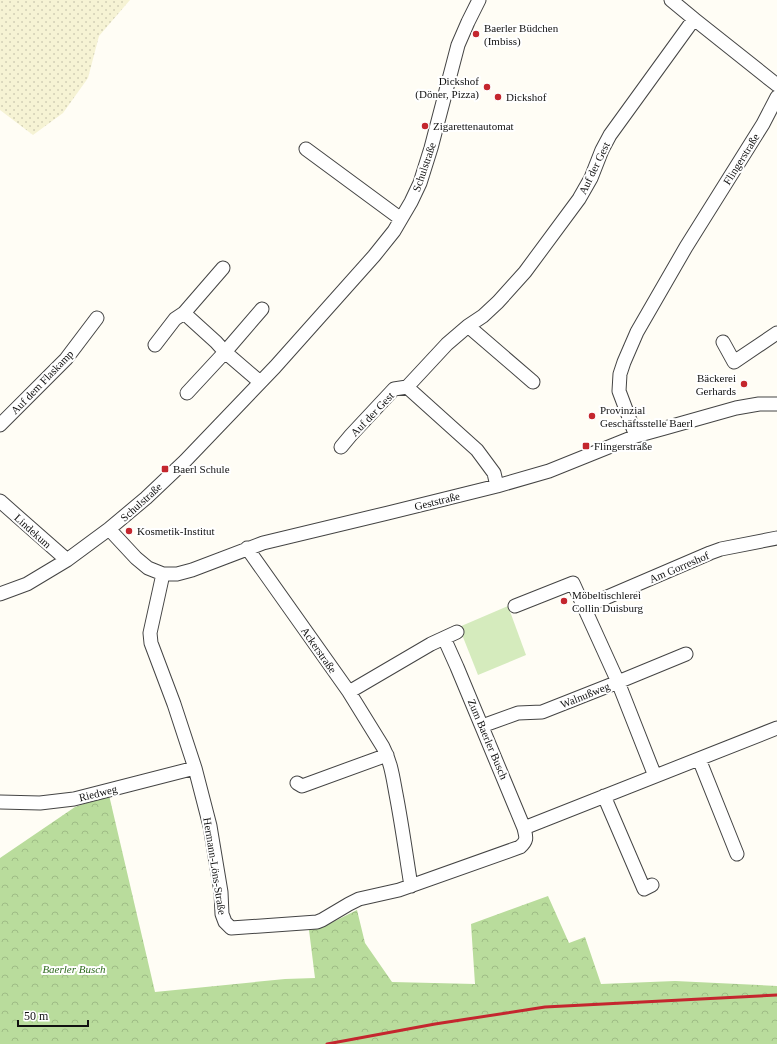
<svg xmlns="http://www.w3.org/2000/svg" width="777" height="1044" viewBox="0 0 777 1044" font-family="'Times New Roman',serif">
  <defs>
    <pattern id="farmland-dots" width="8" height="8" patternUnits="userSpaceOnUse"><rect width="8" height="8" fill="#f6f3d4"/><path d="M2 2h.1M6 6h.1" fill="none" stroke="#d2cfb5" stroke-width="1.8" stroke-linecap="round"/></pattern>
    <pattern id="forest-crowns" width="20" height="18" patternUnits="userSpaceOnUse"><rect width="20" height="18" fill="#b9dc9c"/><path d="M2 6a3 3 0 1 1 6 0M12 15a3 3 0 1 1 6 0" fill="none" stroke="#9ebc85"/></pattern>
  </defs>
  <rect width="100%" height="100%" fill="#fffdf5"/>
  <path fill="url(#farmland-dots)" d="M0,0H130L99,36L88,78L63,113L33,135L0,110Z"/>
  <path fill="url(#forest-crowns)" d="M109,795L155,992L285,979L315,978L309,930L325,926L357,910L365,943L392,982L475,984L471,924L548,896L569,943L585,937L601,984L675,981L777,986V1044H0V858L75,807Z"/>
  <path fill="#d5ebbd" d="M508,606L526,655L478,675L459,627Z"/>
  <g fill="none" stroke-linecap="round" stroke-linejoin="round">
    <defs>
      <path id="minor" d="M671,0L694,19
        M306,149L401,219
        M223,268L184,313L216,342L225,352L260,382
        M468,326L533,382
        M723,342L734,362L777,333
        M155,345L175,319L184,313
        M187,393L225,352L262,309
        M0,425L66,359L97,318
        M636,436L619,391L620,374L624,362L637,332L686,247L763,124L777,97
        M341,447L351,435L394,389L407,387
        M497,486L494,473L477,450L407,387L447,344L468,326L483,316L498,302L525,272L579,199L591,178L602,150L610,135L694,19L777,85
        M0,501L67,560
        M109,529L136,558L148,568L163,574H177L192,570L263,543L388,513L497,486L549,471L636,436L665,428L736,408L759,404H777
        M247,548L349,692L383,747C391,762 393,778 396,794C402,825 406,855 411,886
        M163,574L150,633L151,643L174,704L195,768L210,826L221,892L222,914L225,922L231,928L317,922L322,920L349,904L359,899L399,890L520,847C528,840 526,837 524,828L457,667L444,638
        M0,594L27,584L67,560L109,529L146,498L185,461L275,367L374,256L394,231L411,202L420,183L431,148L458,45L468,22L479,0
        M515,606L573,583L618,682L655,776
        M584,607L710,553L721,549L777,538
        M349,692L431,644L457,632
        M482,726L518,713L542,712L618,682L686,654
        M699,759L737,854
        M297,783L302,786L387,755
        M604,796L644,889L652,885
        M0,802L40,803L74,799L195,768
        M524,828L777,728"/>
    </defs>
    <use href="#minor" stroke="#444" stroke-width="15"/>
    <use href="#minor" stroke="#fff" stroke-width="13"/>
    <path stroke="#c4262e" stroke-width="3" d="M327,1044L435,1024L545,1007L777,995"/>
  </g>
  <g fill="#c4262e" stroke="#fff" stroke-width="1.5">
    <circle cx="476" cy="34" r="4"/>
    <circle cx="487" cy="87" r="4"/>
    <circle cx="498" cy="97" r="4"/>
    <circle cx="425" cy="126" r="4"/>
    <circle cx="744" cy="384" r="4"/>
    <circle cx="592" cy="416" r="4"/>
    <rect x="582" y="442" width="8" height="8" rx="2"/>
    <rect x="161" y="465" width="8" height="8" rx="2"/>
    <circle cx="129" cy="531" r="4"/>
    <circle cx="564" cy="601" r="4"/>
  </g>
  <g text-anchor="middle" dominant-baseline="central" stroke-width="4" stroke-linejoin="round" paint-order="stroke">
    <g font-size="11" fill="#111" stroke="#fff" text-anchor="start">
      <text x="484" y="28">Baerler Büdchen<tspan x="484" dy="13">(Imbiss)</tspan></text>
      <text x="479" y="81" text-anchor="end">Dickshof<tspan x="479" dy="13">(Döner, Pizza)</tspan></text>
      <text x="506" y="97">Dickshof</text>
      <text x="433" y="126">Zigarettenautomat</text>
      <text x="736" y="378" text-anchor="end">Bäckerei<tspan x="736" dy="13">Gerhards</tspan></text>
      <text x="600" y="410">Provinzial<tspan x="600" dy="13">Geschäftsstelle Baerl</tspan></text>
      <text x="594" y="446">Flingerstraße</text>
      <text x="173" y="469">Baerl Schule</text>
      <text x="137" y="531">Kosmetik-Institut</text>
      <text x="572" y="595">Möbeltischlerei<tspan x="572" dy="13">Collin Duisburg</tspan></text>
    </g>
    <g font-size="11" fill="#111" stroke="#fff">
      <text transform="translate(741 159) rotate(-58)">Flingerstraße</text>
      <text transform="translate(424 167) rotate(-71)">Schulstraße</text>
      <text transform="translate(594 168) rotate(-64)">Auf der Gest</text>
      <text transform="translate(42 382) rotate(-46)">Auf dem Flaskamp</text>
      <text transform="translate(372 414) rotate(-46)">Auf der Gest</text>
      <text transform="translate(437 501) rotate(-14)">Geststraße</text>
      <text transform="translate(141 502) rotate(-42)">Schulstraße</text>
      <text transform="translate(33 531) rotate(42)">Lindekum</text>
      <text transform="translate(679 567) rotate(-23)">Am Gorreshof</text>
      <text transform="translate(319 650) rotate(55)">Ackerstraße</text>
      <text transform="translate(585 695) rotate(-22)">Walnußweg</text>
      <text transform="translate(488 739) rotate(67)">Zum Baerler Busch</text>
      <text transform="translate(98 793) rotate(-14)">Riedweg</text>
      <text transform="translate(215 866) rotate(81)">Hermann-Löns-Straße</text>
    </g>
    <g font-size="11" font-style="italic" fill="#2f6b1f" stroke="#fff">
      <text x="74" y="969">Baerler Busch</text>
    </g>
  </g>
  <path d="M18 1020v6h70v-6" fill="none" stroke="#111111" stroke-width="2"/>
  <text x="24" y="1020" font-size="12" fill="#111111" stroke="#ffffff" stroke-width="3" paint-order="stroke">50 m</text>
</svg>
